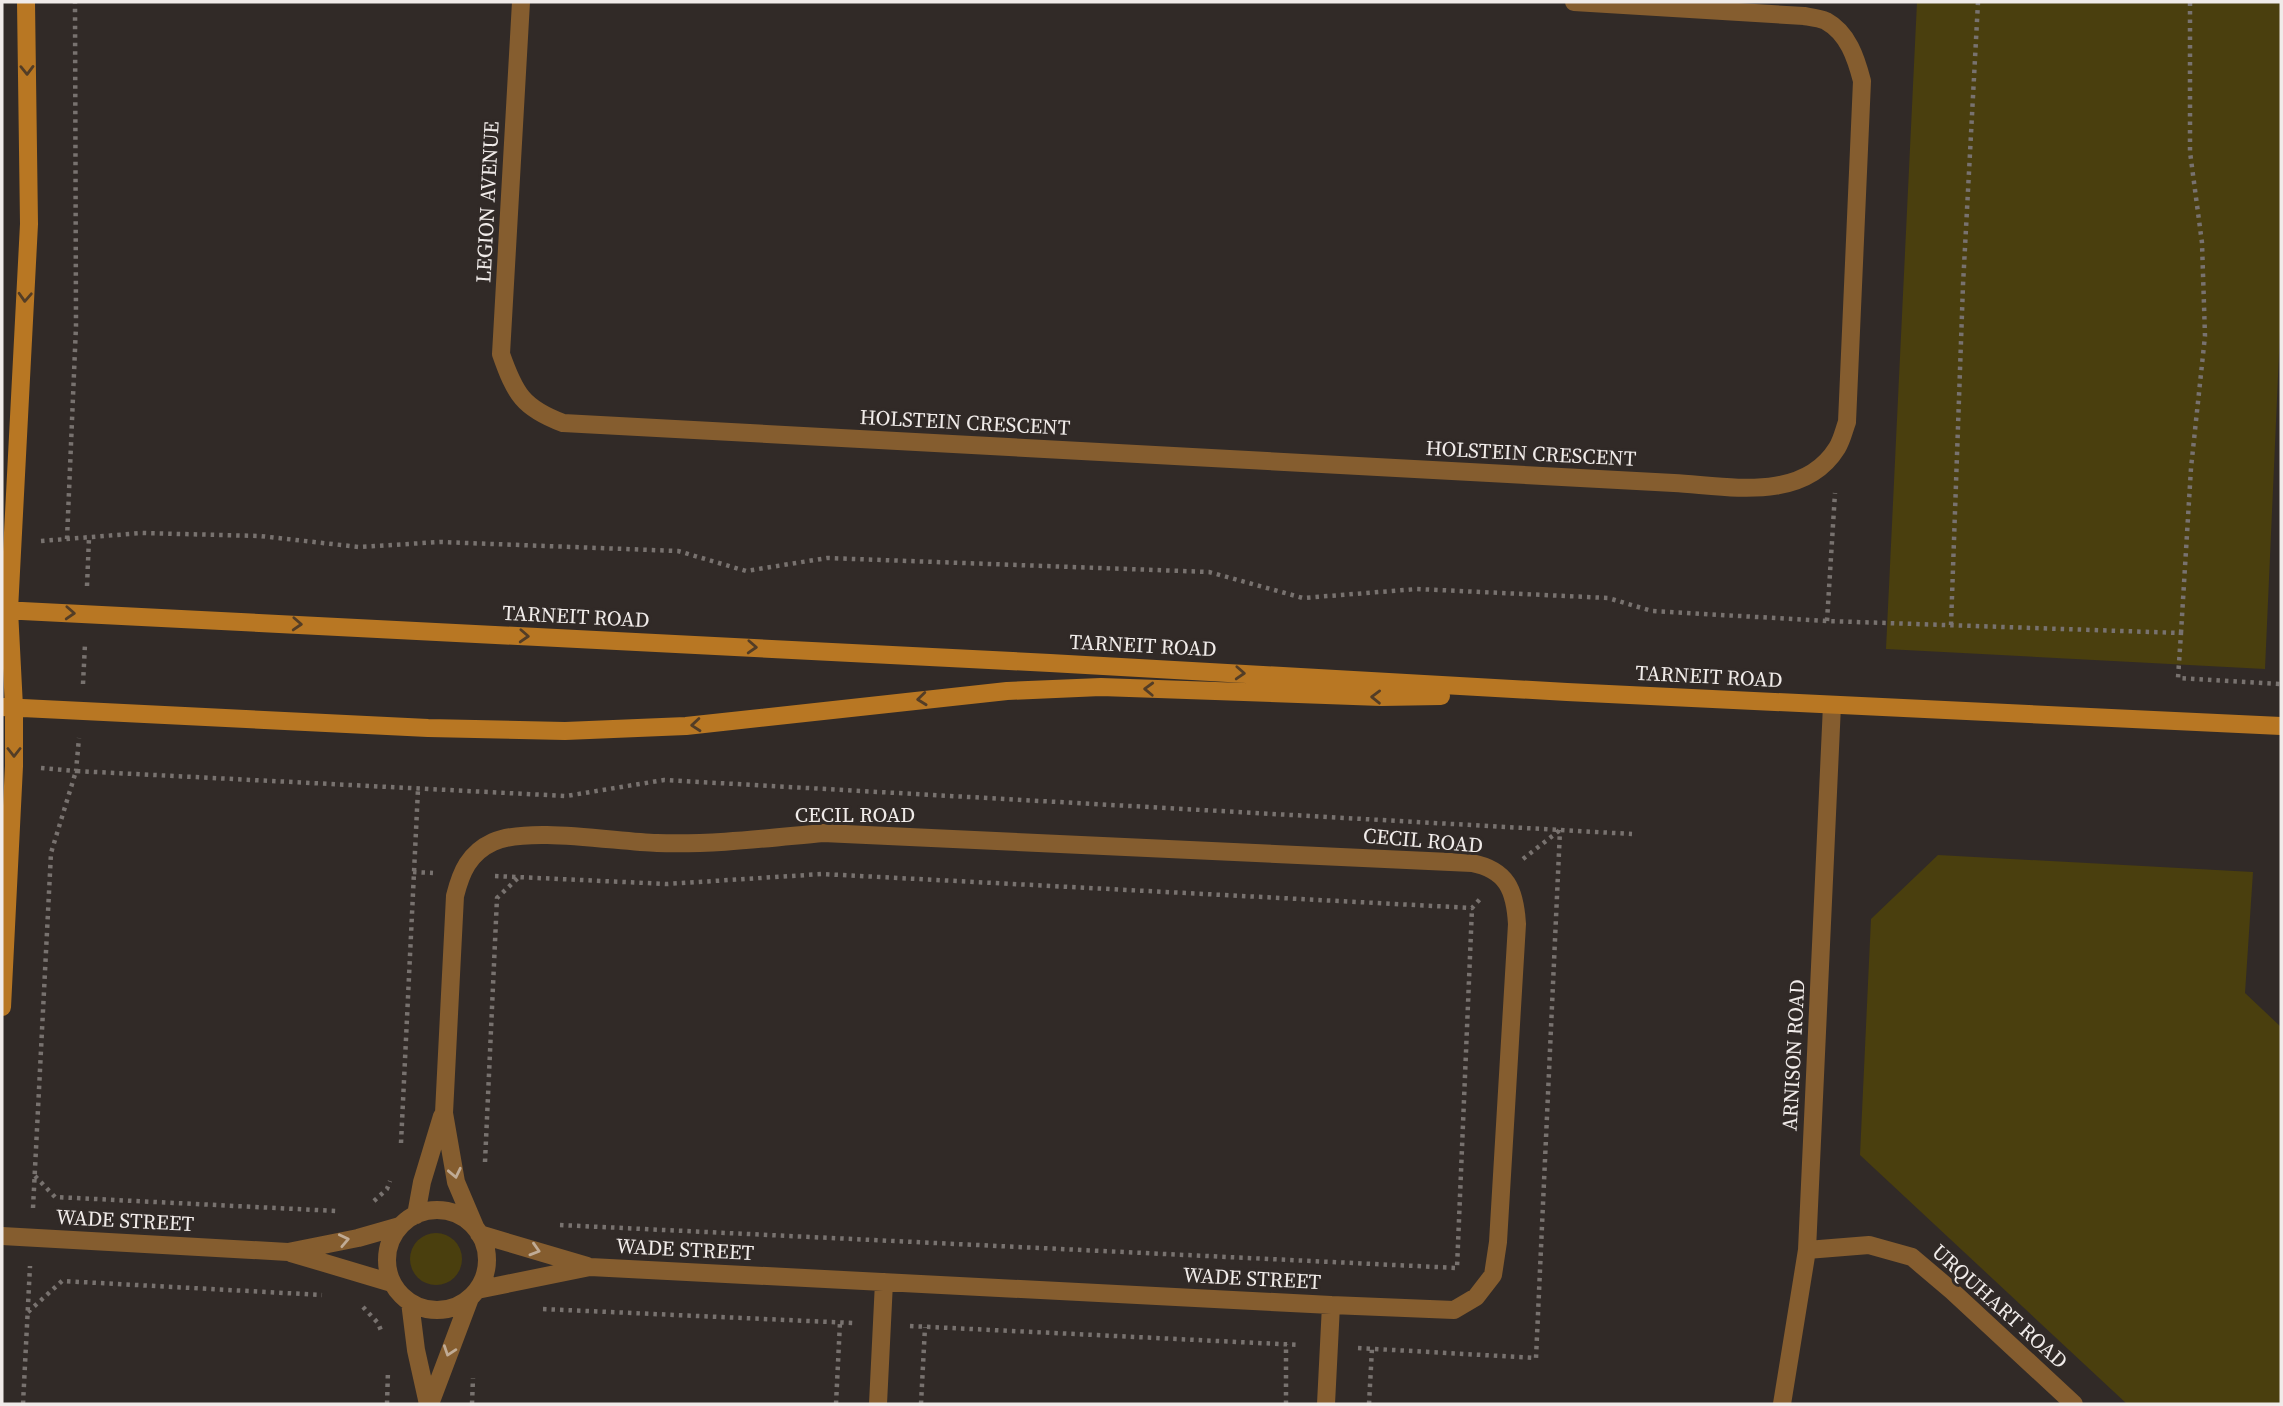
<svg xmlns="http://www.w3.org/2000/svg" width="2283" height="1406" viewBox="0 0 2283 1406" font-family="'Source Serif 4',serif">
  <rect width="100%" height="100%" fill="#312a27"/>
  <path fill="#4a3f0e" d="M1917,2H2281V309L2265,669L1886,649Z
    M1938,855L2253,872L2245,993L2281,1027V1404H2127L1860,1155L1871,919Z
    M410 1259a26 26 0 1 1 52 0a26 26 0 1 1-52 0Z"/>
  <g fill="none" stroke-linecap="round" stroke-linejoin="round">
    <path stroke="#78726f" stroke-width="4.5" stroke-dasharray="3.5 5" stroke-linecap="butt" d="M67,539L76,326L75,2
      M41,541L142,533L260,536L359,547L440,542L678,551L746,571L827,558L1209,572L1303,598L1417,589L1608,598L1652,611L1827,621L2181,633L2178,678L2281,684
      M87,586L89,538
      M1827,621L1835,493
      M1951,625L1963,285L1978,2
      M2181,633L2191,468L2205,336L2202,243L2190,152V2
      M83,684L85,644
      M41,768L76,771L79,738
      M1523,859L1560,830
      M413,872L433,873
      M495,876L667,884L822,874L1472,908L1481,898
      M401,1143L418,789
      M485,1162L497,898L519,877
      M35,1176L55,1197L336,1211
      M374,1201L387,1189L390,1181
      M33,1208L51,853L76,771L566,796L664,780L1632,834
      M560,1225L1457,1268L1472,908
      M363,1307L378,1323L382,1333
      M543,1309L853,1323
      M28,1312L62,1281L322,1295
      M910,1326L1300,1345
      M1358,1348L1536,1358L1560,830
      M23,1404L30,1266
      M387,1404L388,1370
      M472,1404L473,1378
      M836,1404L840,1322
      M921,1404L925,1327
      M1286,1404V1344
      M1369,1404L1372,1348"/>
    <path stroke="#855d2f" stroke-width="18" d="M521,2L501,354C515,394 523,408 563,423L1674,483C1728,486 1803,503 1837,448C1842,440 1844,430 1847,422L1862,81C1856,58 1848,33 1826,21C1820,18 1810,17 1804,16L1574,2
      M387 1260a50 50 0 1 1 100 0a50 50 0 1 1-100 0Z
      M416,1215L422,1182L442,1116
      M476,1229L456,1182L444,1113L455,896C461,872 469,853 493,842C529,826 616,842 657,843C712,845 768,838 823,833L1472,863C1507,870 1515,890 1517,924L1498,1242L1493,1275L1476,1297L1454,1310L1331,1305L590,1267L477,1290
      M479,1234L587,1266
      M2,1236L288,1252L358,1238L400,1226
      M1807,1250L1869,1245L1912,1257L1952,1291L2074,1404
      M291,1253L392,1283
      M410,1302L416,1350L428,1404
      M430,1404L470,1298
      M878,1404L884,1282
      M1326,1404L1331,1305
      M1782,1404L1807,1250L1832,705"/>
    <path stroke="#b87723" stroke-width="18" d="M2,610L1050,663L1567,692L2281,726
      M2,707L428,728L565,731L686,726L1007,691L1101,687L1381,697L1441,696
      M2,1007L14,766V707L9,610L29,224L26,2"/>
  </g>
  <defs><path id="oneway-chevron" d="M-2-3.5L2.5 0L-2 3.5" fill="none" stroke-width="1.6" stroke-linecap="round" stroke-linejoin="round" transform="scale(1.75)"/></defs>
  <g stroke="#533d26">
    <use href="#oneway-chevron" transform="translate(27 70) rotate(89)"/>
    <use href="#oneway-chevron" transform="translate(25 297) rotate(93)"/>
    <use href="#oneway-chevron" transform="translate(70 613) rotate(3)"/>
    <use href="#oneway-chevron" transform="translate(297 624) rotate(3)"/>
    <use href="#oneway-chevron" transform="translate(524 636) rotate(3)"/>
    <use href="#oneway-chevron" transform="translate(752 647) rotate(3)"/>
    <use href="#oneway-chevron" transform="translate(1240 673) rotate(3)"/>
    <use href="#oneway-chevron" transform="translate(1149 689) rotate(-178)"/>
    <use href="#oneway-chevron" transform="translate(1376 697) rotate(-179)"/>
    <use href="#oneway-chevron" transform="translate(922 699) rotate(174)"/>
    <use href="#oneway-chevron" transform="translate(696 725) rotate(175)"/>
    <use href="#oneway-chevron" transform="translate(14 752) rotate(90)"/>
  </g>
  <g stroke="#c0ab95">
    <use href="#oneway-chevron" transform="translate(455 1173) rotate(78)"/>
    <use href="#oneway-chevron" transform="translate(344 1240) rotate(-12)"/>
    <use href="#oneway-chevron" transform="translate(535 1250) rotate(17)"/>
    <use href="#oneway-chevron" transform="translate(449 1351) rotate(109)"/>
  </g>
  <g text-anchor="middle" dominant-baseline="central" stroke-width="6" stroke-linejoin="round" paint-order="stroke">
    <g font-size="21" fill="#f0ebe9" stroke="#312a27">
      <text transform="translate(487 202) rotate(-87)">LEGION AVENUE</text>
      <text transform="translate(965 422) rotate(3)">HOLSTEIN CRESCENT</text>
      <text transform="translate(1531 453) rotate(3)">HOLSTEIN CRESCENT</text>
      <text transform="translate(576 616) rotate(3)">TARNEIT ROAD</text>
      <text transform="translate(1143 645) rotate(3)">TARNEIT ROAD</text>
      <text transform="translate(1709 676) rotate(3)">TARNEIT ROAD</text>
      <text x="855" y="814">CECIL ROAD</text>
      <text transform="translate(1423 840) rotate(5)">CECIL ROAD</text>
      <text transform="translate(1793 1055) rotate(-87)">ARNISON ROAD</text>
      <text transform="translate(125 1220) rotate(3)">WADE STREET</text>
      <text transform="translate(685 1249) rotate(3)">WADE STREET</text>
      <text transform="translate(1252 1278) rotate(3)">WADE STREET</text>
      <text transform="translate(2000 1306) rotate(42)">URQUHART ROAD</text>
    </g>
  </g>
  <rect width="2283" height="1406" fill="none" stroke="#f0ebe9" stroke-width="7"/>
</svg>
